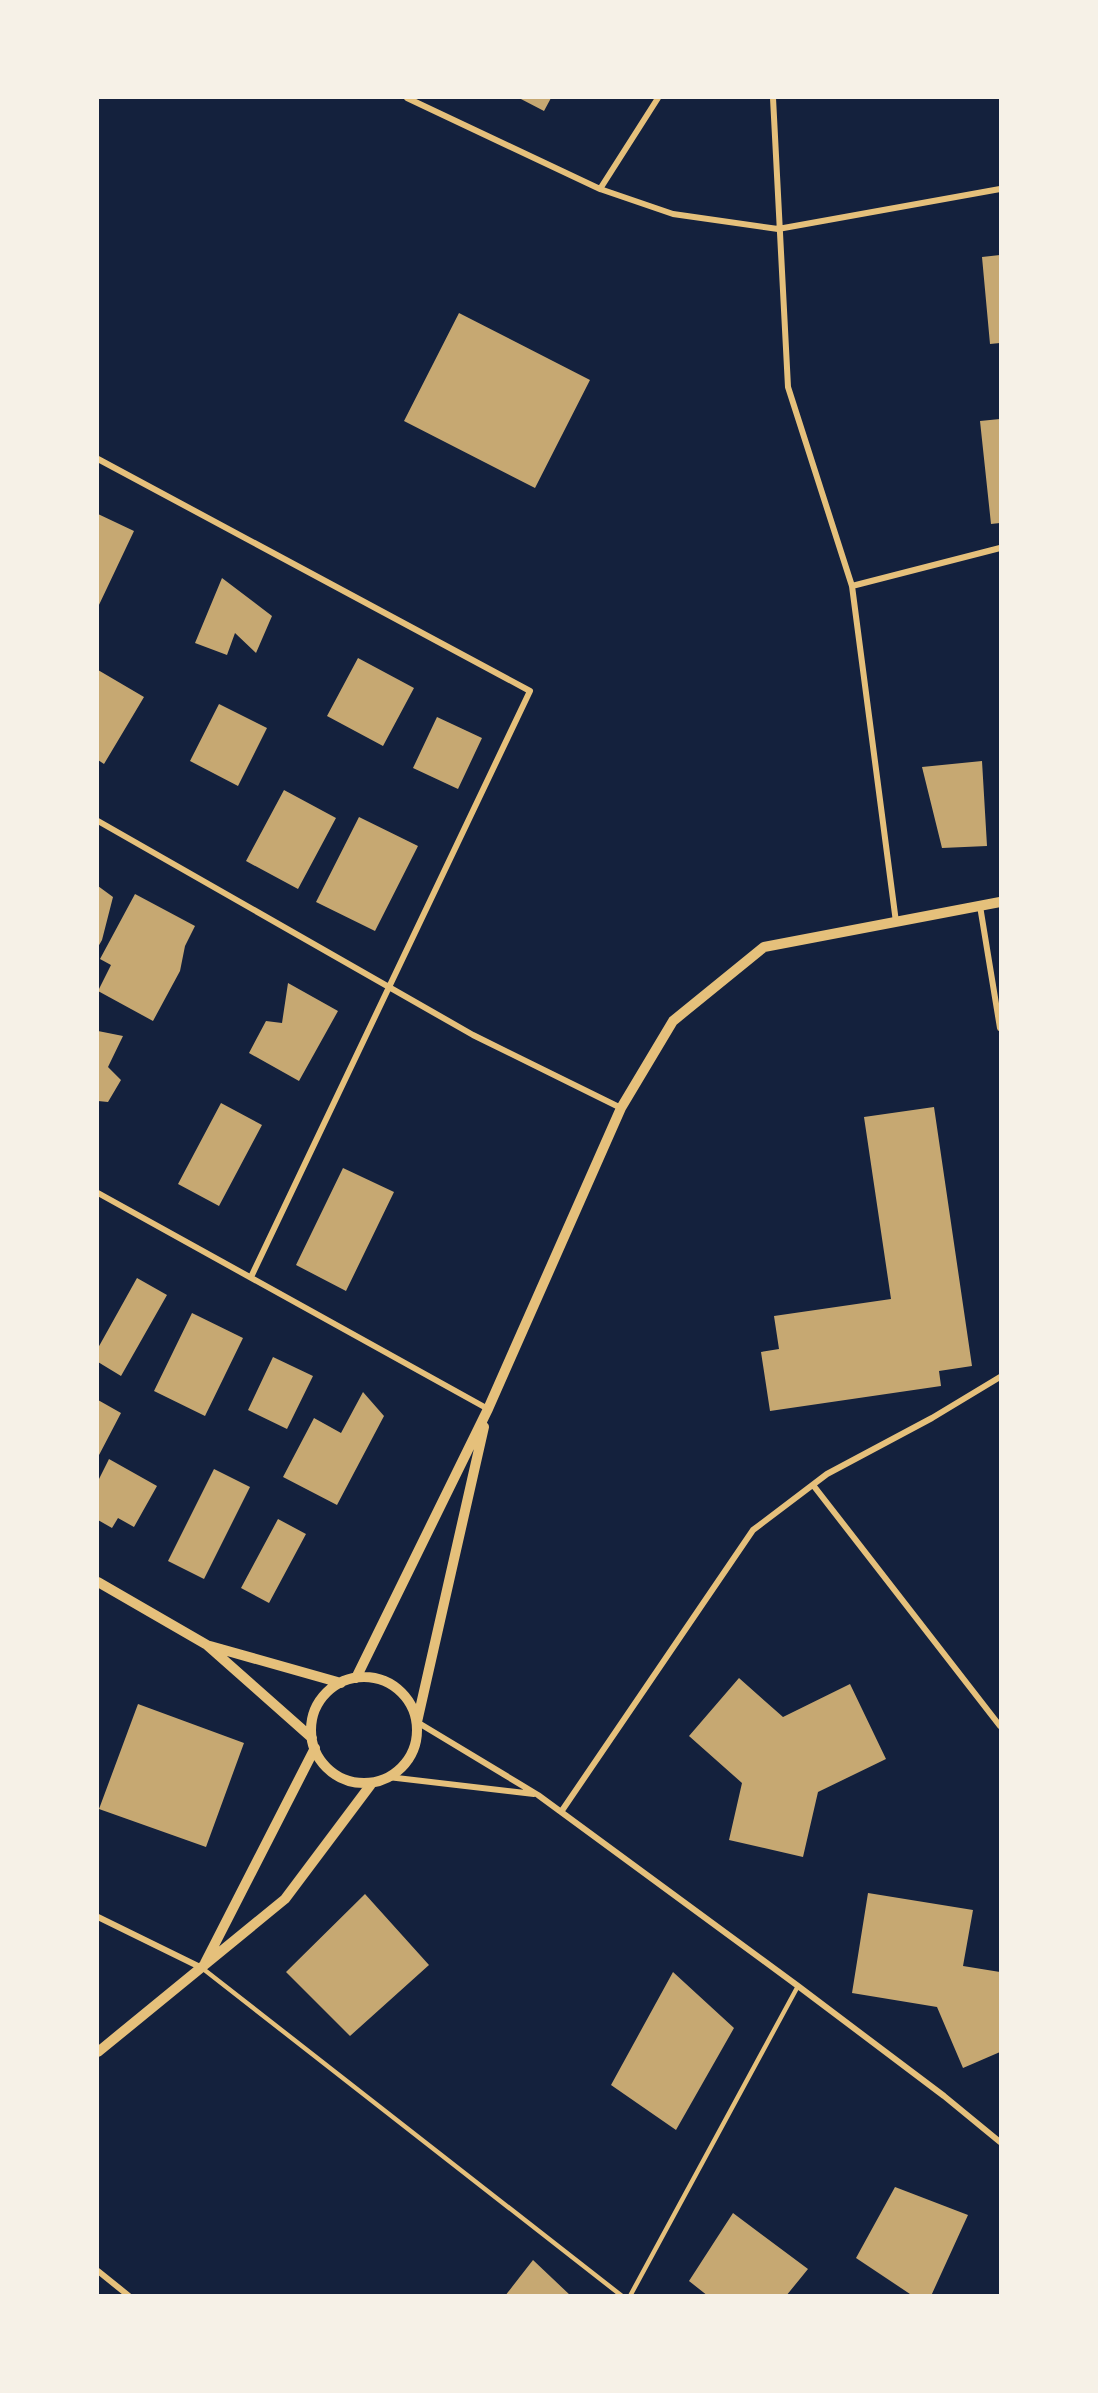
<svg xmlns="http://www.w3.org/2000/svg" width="1098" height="2393" viewBox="0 0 1098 2393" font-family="'Times New Roman',serif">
  <rect width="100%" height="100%" fill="#14213d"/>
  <path fill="#c6a872" d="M519,98H551L544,111Z
    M1000,255V343L990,344L982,257Z
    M459,313L590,380L535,488L404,421Z
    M1000,419V523L991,524L980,421Z
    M98,514L134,531L98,607Z
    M222,578L272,616L256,653L235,633L227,655L195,643Z
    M358,658L414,688L383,746L327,716Z
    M98,670L144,697L104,764L98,760Z
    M219,704L267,728L238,786L190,761Z
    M437,717L482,738L458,789L413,768Z
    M982,761L987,846L942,848L922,767Z
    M284,790L336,818L298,889L246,861Z
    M359,817L418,846L375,931L316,902Z
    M98,886L113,897L102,940L98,947Z
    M135,894L195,926L185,946L180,971L153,1021L98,991L111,965L100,959Z
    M288,983L338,1011L299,1081L249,1053L266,1021L282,1023Z
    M98,1031L123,1036L108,1067L121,1080L108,1102L98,1101Z
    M221,1103L262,1125L219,1206L178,1184Z
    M934,1107L972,1366L939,1371L941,1386L770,1411L761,1352L779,1349L774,1316L891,1299L864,1117Z
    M343,1168L394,1192L346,1291L296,1265Z
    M137,1278L167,1295L121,1376L98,1362V1348Z
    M192,1313L243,1338L205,1416L154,1391Z
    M273,1357L313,1376L287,1429L248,1410Z
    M363,1392L384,1416L337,1505L283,1477L314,1418L341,1433Z
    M98,1400L121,1413L98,1457Z
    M109,1459L157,1486L134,1527L118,1518L112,1528L98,1520V1481Z
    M214,1469L250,1487L204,1579L168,1561Z
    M278,1519L306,1534L269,1603L241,1588Z
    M739,1678L783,1717L850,1684L886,1759L818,1792L803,1857L729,1840L742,1783L689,1736Z
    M138,1704L244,1743L206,1847L99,1809Z
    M868,1893L973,1910L963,1966L1000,1972V2052L963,2068L937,2007L852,1993Z
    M365,1894L429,1965L350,2036L286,1972Z
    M673,1972L734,2028L676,2130L611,2085Z
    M895,2187L968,2215L931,2296H913L856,2258Z
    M733,2213L808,2269L786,2296H708L689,2281Z
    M533,2260L571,2296H505Z"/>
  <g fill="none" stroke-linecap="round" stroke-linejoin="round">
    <path stroke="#e5c07b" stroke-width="4.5" d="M202,1968L622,2296
      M630,2296L798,1986"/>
    <path stroke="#e5c07b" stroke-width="6" d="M407,98L600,189L673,214L778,229L1000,189
      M773,98L788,387L852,586L896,922
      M600,189L658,98
      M98,459L530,691L251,1277
      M852,586L1000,548
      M98,821L473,1035L621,1108
      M980,906L1000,1028
      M98,1193L488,1409
      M813,1485L1000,1726
      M417,1722L538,1795L798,1986L944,2096L1000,2142
      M388,1777L534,1794
      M561,1812L753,1530L827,1474L932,1418L1000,1377
      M98,1917L202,1968
      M98,2271L129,2296"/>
    <path stroke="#e5c07b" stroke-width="10" d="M98,1582L207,1645L312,1738
      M210,1646L341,1683
      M311 1730a53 53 0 1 1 106 0a53 53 0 1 1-106 0Z
      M356,1678L488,1409L621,1108L673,1021L764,947L1000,902
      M417,1722L484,1427
      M205,1963L315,1748
      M98,2052L285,1899L372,1783"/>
  </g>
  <rect width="1098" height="2393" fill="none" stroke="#f6f1e7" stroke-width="198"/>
</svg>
